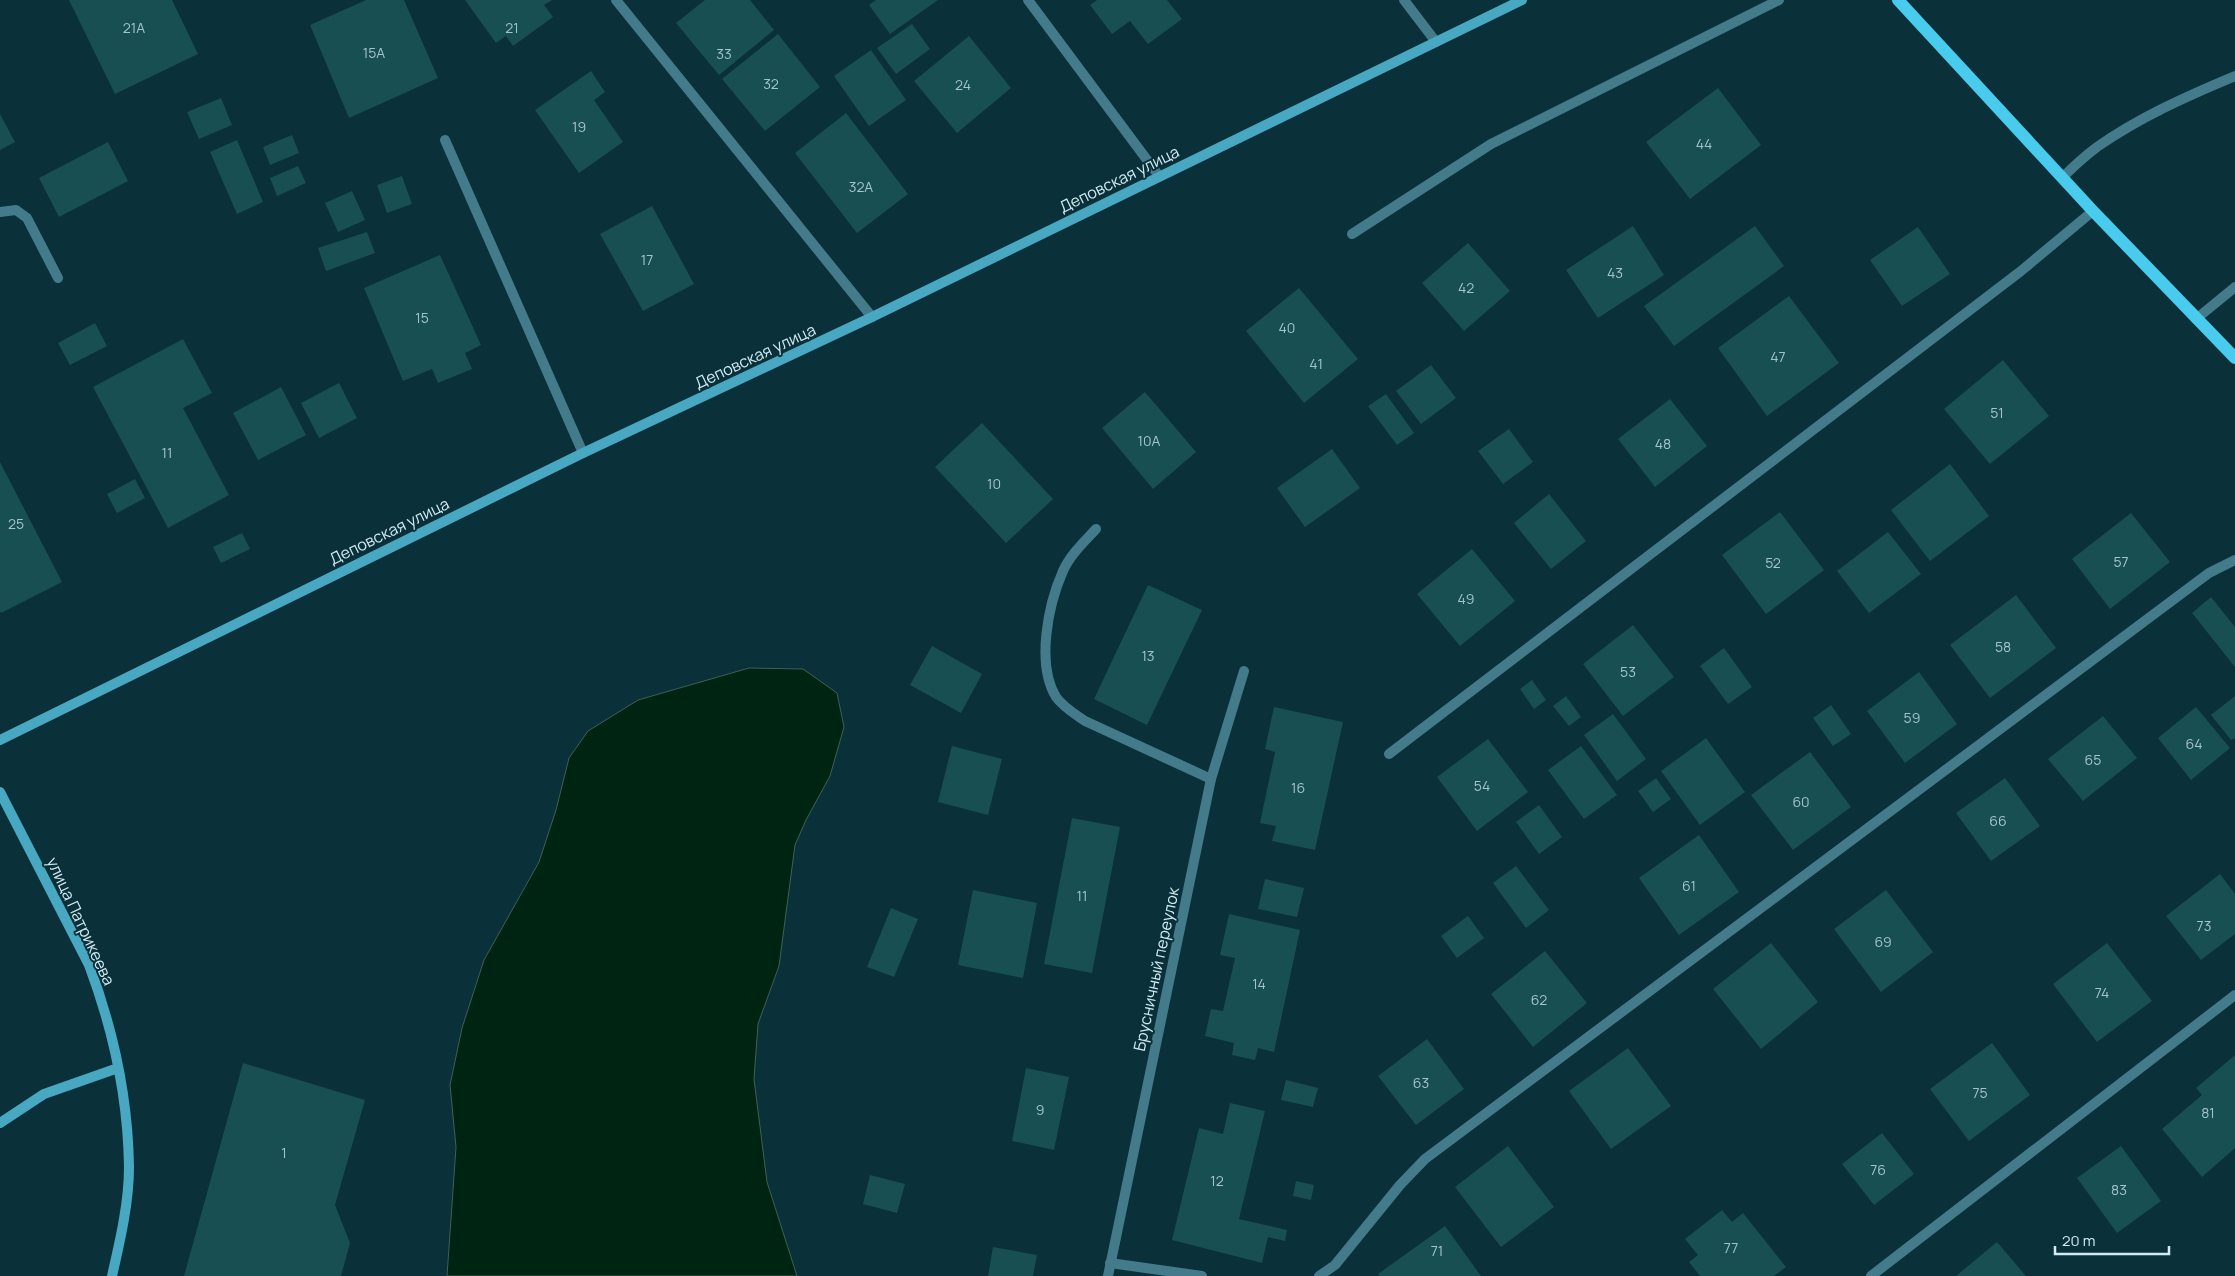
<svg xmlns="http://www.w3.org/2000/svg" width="2235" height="1276" viewBox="0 0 2235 1276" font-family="Manrope,sans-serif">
  <rect width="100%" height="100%" fill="#0a303a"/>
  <path fill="#002412" stroke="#3f6056" d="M749,668L803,669L837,693L844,727L830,776L806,820L795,845L779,966L758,1024L754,1079L767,1182L797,1276H447L456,1147L450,1085L462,1028L484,960L539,862L556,810L569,758L588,731L638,700Z"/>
  <path fill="#184f52" d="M69,0H172L198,54L115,94Z
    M366,0H404L438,78L349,118L310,25Z
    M465,0H552L544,5L553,17L513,46L506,36L496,43Z
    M705,0H750L774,30L719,75L676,23Z
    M876,0H938L890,34L869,5Z
    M1097,0H1167L1182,19L1148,44L1130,21L1112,34L1090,5Z
    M912,24L930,49L896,74L877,48Z
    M778,34L820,87L765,131L722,79Z
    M969,36L1011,88L957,133L914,81Z
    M871,50L906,100L869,126L834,76Z
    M591,71L605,92L594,100L623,142L579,173L535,110Z
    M1718,88L1761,145L1690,199L1646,142Z
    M221,98L232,125L199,139L187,112Z
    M846,113L908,194L857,233L795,153Z
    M0,114L15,142L0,150Z
    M292,135L299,153L270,165L263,147Z
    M237,140L263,202L237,214L210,152Z
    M108,142L128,181L59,217L39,178Z
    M298,166L306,183L277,196L270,178Z
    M402,176L412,204L387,213L377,185Z
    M352,191L365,220L338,232L325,203Z
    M652,206L694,284L643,311L600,234Z
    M1633,226L1664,275L1598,318L1566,270Z
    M1755,226L1784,266L1674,346L1644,306Z
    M1918,227L1950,274L1902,306L1870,260Z
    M367,232L375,253L326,271L318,248Z
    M1468,243L1510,291L1464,331L1422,283Z
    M440,255L481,345L465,353L472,369L438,383L432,369L403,381L364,288Z
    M1299,288L1358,359L1304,403L1246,331Z
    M1789,296L1839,363L1767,416L1718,348Z
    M95,323L107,346L70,365L58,343Z
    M183,339L212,393L183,408L229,495L168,528L93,387Z
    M2003,360L2049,416L1990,464L1944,409Z
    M1431,365L1456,398L1421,424L1396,391Z
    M339,383L357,418L319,438L301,403Z
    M281,387L306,435L258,460L233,413Z
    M1145,392L1196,452L1153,489L1102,428Z
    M1386,394L1414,433L1397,445L1368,406Z
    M1670,399L1707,446L1655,487L1618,439Z
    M982,423L1053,499L1006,543L935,467Z
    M1509,429L1533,462L1503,484L1478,451Z
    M1332,449L1360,488L1305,527L1277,488Z
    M0,462L62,582L1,613L0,611Z
    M1950,464L1989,516L1930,561L1891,510Z
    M135,479L145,498L117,513L107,494Z
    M1549,494L1586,541L1551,569L1514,523Z
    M1780,512L1824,570L1766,614L1722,555Z
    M2131,513L2170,562L2110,609L2072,559Z
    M1888,532L1921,574L1869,613L1837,571Z
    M242,533L250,549L221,563L213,547Z
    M1472,549L1515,601L1460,646L1417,594Z
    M1148,585L1202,610L1147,725L1094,699Z
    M2016,595L2056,648L1990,698L1950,645Z
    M2211,597L2235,627V667L2192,613Z
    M1633,625L1674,677L1623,716L1583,664Z
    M932,646L982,674L961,713L910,685Z
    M1724,648L1752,687L1728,704L1700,666Z
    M1919,672L1957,724L1905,763L1867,711Z
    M1532,680L1546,700L1534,709L1520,689Z
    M1566,696L1581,717L1569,726L1553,706Z
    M2235,696V738L2231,740L2211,715Z
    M1831,705L1851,734L1833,746L1813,718Z
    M1274,707L1343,722L1315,850L1272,841L1276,826L1260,823L1275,752L1265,749Z
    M2196,707L2230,748L2191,780L2158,738Z
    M1613,714L1646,759L1617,781L1584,735Z
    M2103,716L2137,758L2083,801L2048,759Z
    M1706,738L1745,792L1700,825L1661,771Z
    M1488,739L1528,792L1477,831L1437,777Z
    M952,746L1002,759L988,815L938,802Z
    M1581,746L1617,795L1584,819L1548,770Z
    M1810,752L1851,807L1793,850L1751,795Z
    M1656,778L1671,799L1653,812L1638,791Z
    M2005,778L2040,826L1991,861L1956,813Z
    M1539,805L1562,837L1539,854L1516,822Z
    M1072,818L1120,827L1092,973L1044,964Z
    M1699,835L1739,892L1679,935L1639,878Z
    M1516,866L1549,910L1526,928L1493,883Z
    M2220,874L2235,894V934L2201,960L2166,916Z
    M1265,879L1304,888L1297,917L1258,909Z
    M973,890L1037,903L1023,978L958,965Z
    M1886,890L1933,952L1881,992L1834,929Z
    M891,908L918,919L894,977L867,967Z
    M1229,914L1300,930L1274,1052L1258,1048L1255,1060L1232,1055L1234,1043L1205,1036L1211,1009L1223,1011L1235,958L1220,955Z
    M1468,916L1484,938L1457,958L1441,936Z
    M1771,943L1818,1002L1761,1049L1713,989Z
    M2107,943L2152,1001L2097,1042L2053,984Z
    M1545,951L1587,1003L1533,1047L1491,994Z
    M1427,1039L1464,1089L1416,1125L1378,1076Z
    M1992,1043L2030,1095L1969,1141L1930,1089Z
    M1628,1048L1671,1106L1611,1149L1569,1091Z
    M2235,1055V1148L2202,1177L2162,1129L2202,1095L2196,1088Z
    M243,1063L365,1100L335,1205L350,1243L341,1276H184Z
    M1026,1068L1069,1077L1054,1150L1012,1141Z
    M1286,1080L1318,1088L1313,1107L1281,1100Z
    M1230,1103L1265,1111L1239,1219L1287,1230L1285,1241L1268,1237L1262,1263L1172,1240L1199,1128L1223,1134Z
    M1882,1133L1914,1174L1874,1205L1842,1164Z
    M1508,1146L1554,1207L1501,1247L1455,1187Z
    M2121,1146L2161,1201L2117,1233L2077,1178Z
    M870,1175L905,1184L897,1213L863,1204Z
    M1296,1181L1314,1185L1311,1200L1293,1196Z
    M1722,1210L1732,1222L1743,1213L1786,1267L1774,1276H1700L1689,1262L1698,1255L1685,1239Z
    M1445,1226L1481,1276H1380L1378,1274Z
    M1997,1242L2026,1276H1956Z
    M993,1247L1037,1255L1033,1276H988Z"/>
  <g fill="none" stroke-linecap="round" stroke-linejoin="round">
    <path stroke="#437b8b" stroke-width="10" d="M616,0L872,317
      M1028,0L1159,176
      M1404,0L1436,42
      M445,140L583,453
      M0,212L16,210L27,218L58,278
      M1352,234L1491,144L1779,0
      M1096,529C1084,542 1070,555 1063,571C1048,605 1036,664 1056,697C1063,707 1075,714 1085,721L1211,779
      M1389,754L2021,271L2093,211
      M1110,1263L1202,1276
      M1319,1276L1335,1265L1400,1185L1425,1159L2209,573L2235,560
      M1871,1276L2235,995"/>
    <path stroke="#437b8b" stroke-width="10" d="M2062,178C2073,167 2085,156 2097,147C2140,117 2187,96 2235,76
      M2196,319L2235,287
      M1108,1276L1211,779L1244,671"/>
    <path stroke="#48a8c2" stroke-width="10" d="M0,740L583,453L872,317L1522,0
      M0,792L89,965C113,1029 128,1098 129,1167C129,1203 120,1241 112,1276
      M0,1123L44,1094L118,1068"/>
    <path stroke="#48cbec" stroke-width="12" d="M1898,0L2093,211L2235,358"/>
  </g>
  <g text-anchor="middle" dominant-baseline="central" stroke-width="4" stroke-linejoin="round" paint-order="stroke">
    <g font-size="14" fill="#a4c4cb">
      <text x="134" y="27">21А</text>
      <text x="512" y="27">21</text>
      <text x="374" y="52">15А</text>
      <text x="724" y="53">33</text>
      <text x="771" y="83">32</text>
      <text x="963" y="84">24</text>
      <text x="579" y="126">19</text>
      <text x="1704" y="143">44</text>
      <text x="861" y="186">32А</text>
      <text x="647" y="259">17</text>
      <text x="1615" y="272">43</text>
      <text x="1466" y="287">42</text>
      <text x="422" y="317">15</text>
      <text x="1287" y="327">40</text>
      <text x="1778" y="356">47</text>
      <text x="1316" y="363">41</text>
      <text x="1997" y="412">51</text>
      <text x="1149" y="440">10А</text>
      <text x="1663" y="443">48</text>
      <text x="167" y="452">11</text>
      <text x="994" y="483">10</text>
      <text x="16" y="523">25</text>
      <text x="2121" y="561">57</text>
      <text x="1773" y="562">52</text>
      <text x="1466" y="598">49</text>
      <text x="2003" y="646">58</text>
      <text x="1148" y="655">13</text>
      <text x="1628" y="671">53</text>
      <text x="1912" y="717">59</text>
      <text x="2194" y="743">64</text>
      <text x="2093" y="759">65</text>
      <text x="1482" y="785">54</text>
      <text x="1298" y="787">16</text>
      <text x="1801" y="801">60</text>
      <text x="1998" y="820">66</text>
      <text x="1689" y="885">61</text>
      <text x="1082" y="895">11</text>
      <text x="2204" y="925">73</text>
      <text x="1883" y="941">69</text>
      <text x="1259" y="983">14</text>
      <text x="2102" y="992">74</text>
      <text x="1539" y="999">62</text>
      <text x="1421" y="1082">63</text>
      <text x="1980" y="1092">75</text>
      <text x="1040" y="1109">9</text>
      <text x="2208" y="1112">81</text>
      <text x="284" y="1152">1</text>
      <text x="1878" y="1169">76</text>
      <text x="1217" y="1180">12</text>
      <text x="2119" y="1189">83</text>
      <text x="1731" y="1247">77</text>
      <text x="1437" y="1250">71</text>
    </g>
    <g font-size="16" fill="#d2ebf3" stroke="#0a303a">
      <text transform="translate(1119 179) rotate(-26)">Деповская улица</text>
      <text transform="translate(755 356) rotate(-25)">Деповская улица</text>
      <text transform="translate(389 531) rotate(-26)">Деповская улица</text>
      <text transform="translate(81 921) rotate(65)">улица Патрикеева</text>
      <text transform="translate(1156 969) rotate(-78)">Брусничный переулок</text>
    </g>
  </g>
  <path d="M2055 1246v8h114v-8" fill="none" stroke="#d2ebf3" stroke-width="2.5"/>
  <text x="2062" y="1246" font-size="15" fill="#d2ebf3" stroke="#0a303a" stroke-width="4" paint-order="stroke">20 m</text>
</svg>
